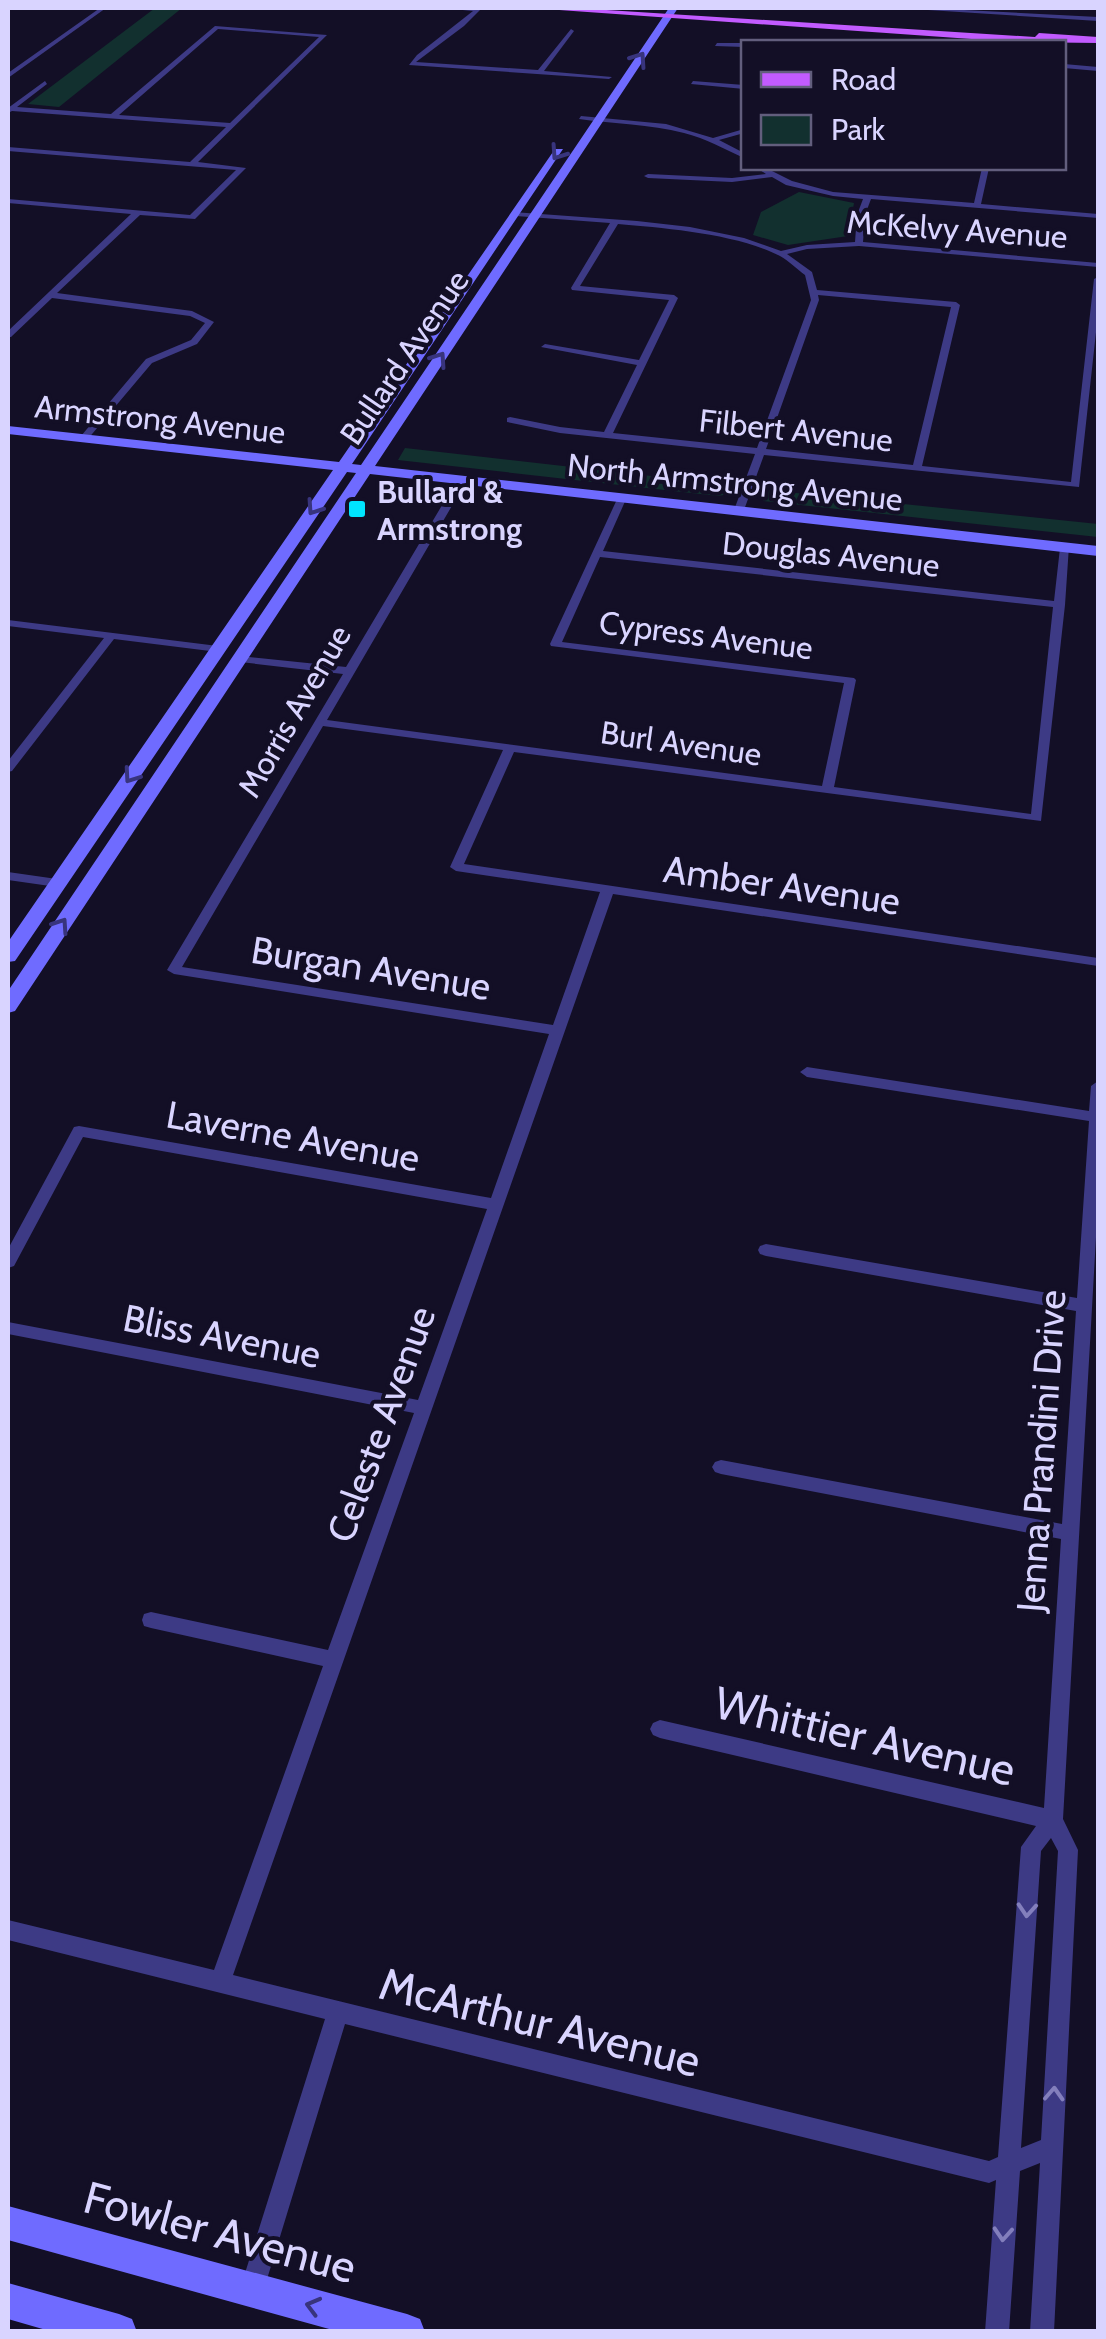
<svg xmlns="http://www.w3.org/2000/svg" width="1106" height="2339" viewBox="0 0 1106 2339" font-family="Cabin,sans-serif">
  <rect width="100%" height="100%" fill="#130f26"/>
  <path fill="#12302f" d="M155,8H182L59,107L28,104Z
    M799,192L854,203L848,236L788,245L753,235L761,212Z
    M405,448L731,485L729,494L718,496L398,460Z
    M767,490L1098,524V537L763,501Z"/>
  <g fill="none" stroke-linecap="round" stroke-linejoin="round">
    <path fill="#3d3a85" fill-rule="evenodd" d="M100,8H106L8,78V73Z
      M442,8L481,9L464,26L416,62L538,70L571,29L574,31L544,71L612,77L609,79L409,65L417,55L473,11Z
      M925,8L1098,17V21L928,10Z
      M215,26L327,35L198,162L246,168L195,219L140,215L57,293L192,311L214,322L197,344L152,363L87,440H81V436L146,359L191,340L205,323L190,316L52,298L11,337H8V331L131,214L8,203V199L190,215L236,170L8,151V147L190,162L226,127L12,111L8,113V108L45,81L47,84L17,107L111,114ZM218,29L319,37L230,123L119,115Z
      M717,43H744V47L715,46Z
      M1064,64L1098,67V71L1064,68Z
      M693,81L744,85V89L691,84Z
      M581,116L666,124L713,138L744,129V133L719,140L744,153V158C724,149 705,138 684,133C649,124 614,124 579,119Z
      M757,168H766L792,181L833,192L974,203L982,168H989L981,204L1098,214V218L871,199L865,215L863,242L1098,263V267L859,246L807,249L787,254L812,272L817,290L956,302L960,305L922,466L1071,482L1094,279L1098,277V314L1079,487L764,455L744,510L739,513L734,510L755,454L560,433L507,422V418L510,417L560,427L604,432L637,365L541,347L545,344L639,360L669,300L572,290L571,288L610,223L516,216L513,212L637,221L690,227L744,238L781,251L807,245L855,242L857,215L863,199L833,196L786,185L772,177L732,182L648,178L644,176L648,174L732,178L766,174ZM618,224C665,228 738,234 780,256C789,261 797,269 805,275L811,300L757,448L613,433L678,298L674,295L580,286ZM818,295L951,307L913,465L766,449L819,300Z
      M462,477L467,480L327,720L822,786L844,683L551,646L550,644L619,495L627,497L603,551L1054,601L1060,548L1069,546L1065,605L1041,821L514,752L464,864L1098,958V966L613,894L233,1975L989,2161L998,2157L1021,1847L1036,1826L660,1738L653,1735L650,1729L653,1723L660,1720L1044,1808L1061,1539L721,1474L715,1472L712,1467L715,1462L721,1460L1062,1524L1076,1311L766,1256L760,1254L758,1250L760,1246L766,1244L1077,1298L1089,1121L807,1077L800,1072L807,1067L1089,1111L1091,1086L1098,1081V1202L1063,1819L1078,1850L1054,2332H1030L1040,2163L1020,2171L1009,2332H985L996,2180L989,2183L345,2024L264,2289L260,2297L252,2301L244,2297L240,2289L325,2019L8,1940V1920L214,1970L323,1666L151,1628L144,1626L142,1620L144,1614L151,1612L328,1650L414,1413L8,1334V1322L418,1400L487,1209L83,1137L14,1266L8,1268V1249L74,1127L79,1126L491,1198L549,1034L174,974L167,970L343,674L240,662L234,659L240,656L346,667L457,480ZM600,557L1053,607L1031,814L834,787L856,680L854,678L562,642ZM323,726L503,750L450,867L456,871L600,892L553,1025L182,967ZM1051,1838L1058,1851L1041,2140L1021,2148L1041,1851Z
      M8,620L218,646L224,649L218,652L114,639L12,771L8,772V761L104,638L8,626Z
      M8,872L57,879L63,883L57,887L8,880Z"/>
    <path fill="#6f6bff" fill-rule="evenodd" d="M669,8H678L375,466L1098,546V556L370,474L15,1011L8,1013V991L356,473L347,472L15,961L8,962V942L333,470L8,434V426L339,462L555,149H563L352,464L361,465Z
      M8,2206L407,2314L420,2319L425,2332H340L8,2240Z
      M8,2283L119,2314L132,2319L137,2332H53L8,2319Z"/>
    <path fill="#c25bff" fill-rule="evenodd" d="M531,8H575L1035,37L1039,33L1098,37V43L1014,42Z"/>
  </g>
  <defs><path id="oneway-chevron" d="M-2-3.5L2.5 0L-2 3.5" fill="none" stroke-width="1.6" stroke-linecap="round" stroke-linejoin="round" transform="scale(2.5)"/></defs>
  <g stroke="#38347d">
    <use href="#oneway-chevron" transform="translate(639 59) rotate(-56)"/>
    <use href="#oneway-chevron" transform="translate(558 153) rotate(124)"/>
    <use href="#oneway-chevron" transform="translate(439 359) rotate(-56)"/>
    <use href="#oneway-chevron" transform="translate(314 508) rotate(124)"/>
    <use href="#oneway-chevron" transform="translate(131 776) rotate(125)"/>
    <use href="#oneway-chevron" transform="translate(61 925) rotate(-56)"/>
    <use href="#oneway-chevron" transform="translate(313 2306) rotate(-165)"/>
  </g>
  <g stroke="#837fbc">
    <use href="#oneway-chevron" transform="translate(1027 1910) rotate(94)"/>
    <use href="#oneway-chevron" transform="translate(1054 2094) rotate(-87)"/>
    <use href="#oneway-chevron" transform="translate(1003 2234) rotate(94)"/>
  </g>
  <rect fill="#00e5ff" stroke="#130f26" stroke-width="4" x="347" y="499" width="20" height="20" rx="5"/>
  <g text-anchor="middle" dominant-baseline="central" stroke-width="8" stroke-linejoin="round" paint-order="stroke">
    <g font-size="32" fill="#d9d4ff" stroke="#130f26">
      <text transform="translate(957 229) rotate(4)">McKelvy Avenue</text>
      <text transform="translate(404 357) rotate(-56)">Bullard Avenue</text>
      <text transform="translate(160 419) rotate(6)">Armstrong Avenue</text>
      <text transform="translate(796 430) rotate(6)">Filbert Avenue</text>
      <text transform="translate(735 482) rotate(6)">North Armstrong Avenue</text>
      <text transform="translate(831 554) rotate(6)">Douglas Avenue</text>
      <text transform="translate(706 635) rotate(7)">Cypress Avenue</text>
      <text transform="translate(294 711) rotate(-60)">Morris Avenue</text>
      <text transform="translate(681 743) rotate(8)">Burl Avenue</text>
    </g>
    <g font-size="32" font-weight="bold" fill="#d9d4ff" stroke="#130f26" text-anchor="start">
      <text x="377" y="491">Bullard &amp;<tspan x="377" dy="37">Armstrong</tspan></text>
    </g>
    <g font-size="38" fill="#d9d4ff" stroke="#130f26">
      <text transform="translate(782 885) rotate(8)">Amber Avenue</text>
      <text transform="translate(371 968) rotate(9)">Burgan Avenue</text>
      <text transform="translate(293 1136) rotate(10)">Laverne Avenue</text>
      <text transform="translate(222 1336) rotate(11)">Bliss Avenue</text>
      <text transform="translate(381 1424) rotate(-70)">Celeste Avenue</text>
      <text transform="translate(1041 1451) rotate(-86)">Jenna Prandini Drive</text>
    </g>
    <g font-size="45" fill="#d9d4ff" stroke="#130f26">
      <text transform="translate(865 1736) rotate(13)">Whittier Avenue</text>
      <text transform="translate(540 2022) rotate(14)">McArthur Avenue</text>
      <text transform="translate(220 2232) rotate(15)">Fowler Avenue</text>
    </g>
  </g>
  <rect width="1106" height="2339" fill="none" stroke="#d9d4ff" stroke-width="20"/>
  <rect x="741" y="40" width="325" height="130" fill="#130f26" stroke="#625e7d" stroke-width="2.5"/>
  <rect x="761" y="72" width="50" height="15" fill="#c25bff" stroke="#625e7d" stroke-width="2.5"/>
  <text x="831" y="90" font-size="30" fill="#d9d4ff">Road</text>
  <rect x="761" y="115" width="50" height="30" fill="#12302f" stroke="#625e7d" stroke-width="2.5"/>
  <text x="831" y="140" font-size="30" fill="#d9d4ff">Park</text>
</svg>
